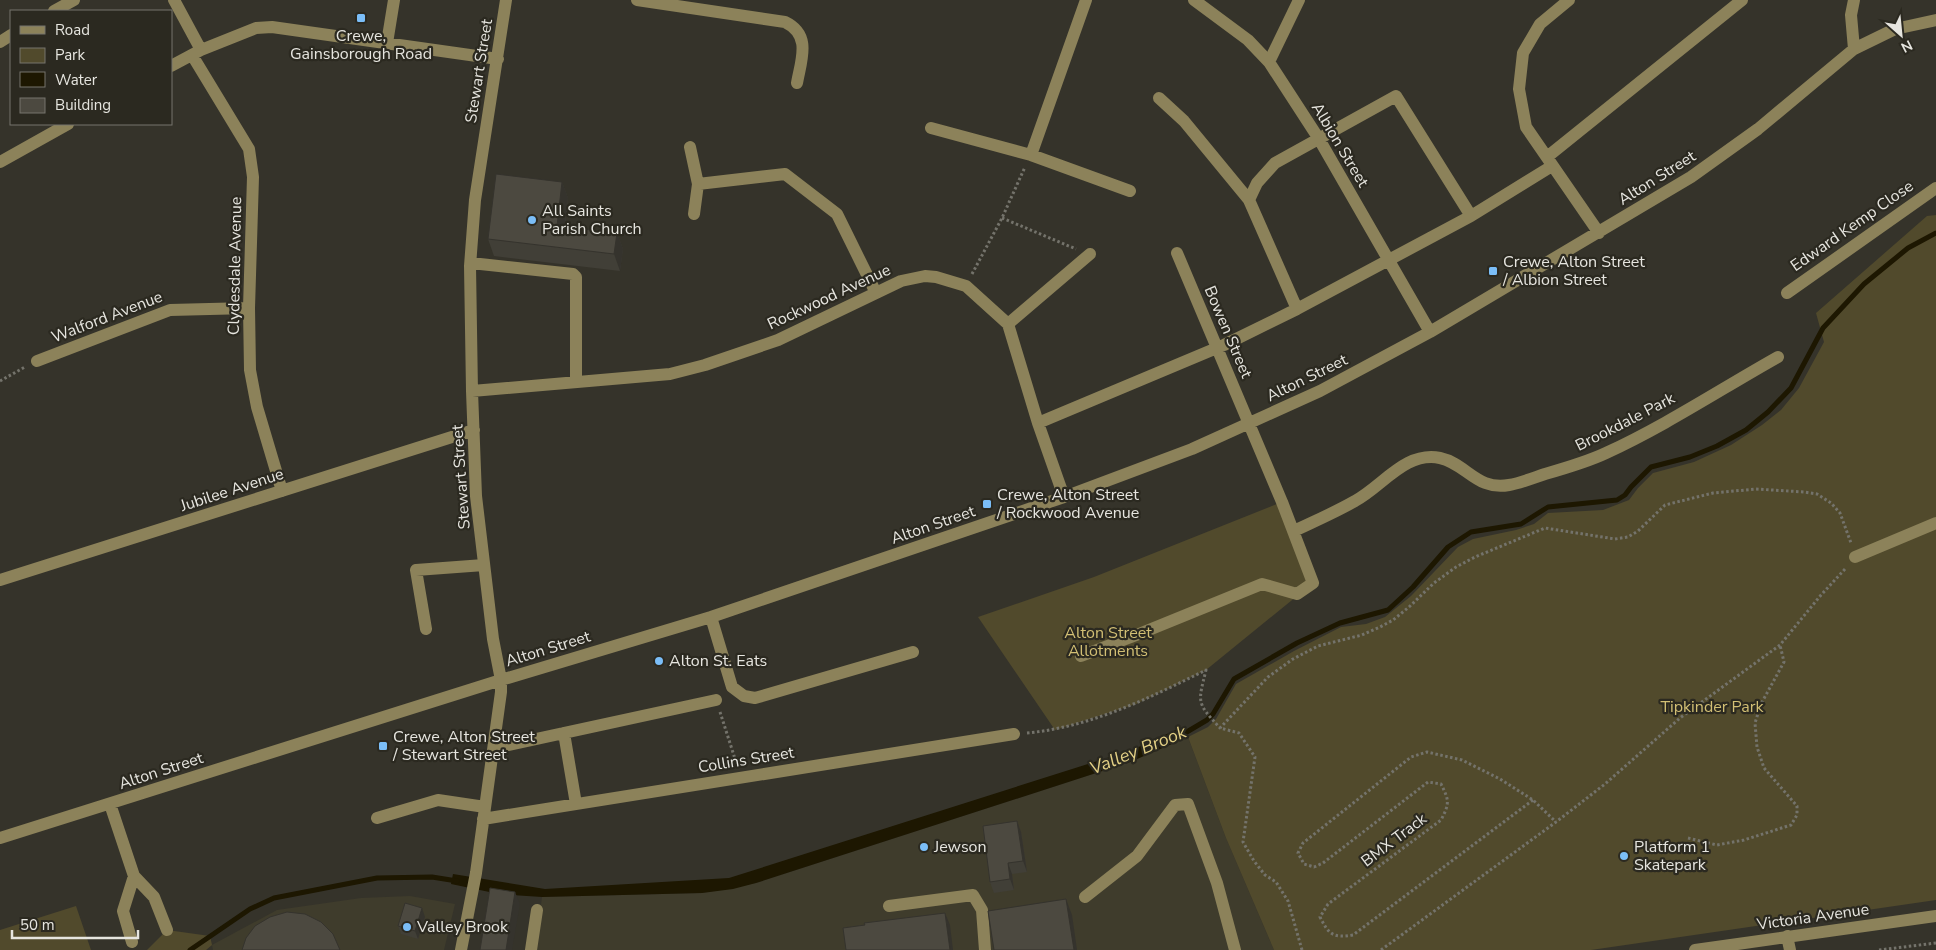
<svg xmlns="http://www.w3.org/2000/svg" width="1936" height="950" viewBox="0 0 1936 950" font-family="'Nunito Sans',sans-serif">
  <rect width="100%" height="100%" fill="#35332a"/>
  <path fill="#3f3c2c" d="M1188,737L1226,838L1274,950H535L542,897L702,893L756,883L1130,762Z
    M410,896L455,904L444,950H213L212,945L277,910L361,898Z"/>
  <path fill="#514a2c" d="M1936,215V900L1591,950H1274L1226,838L1188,737L1208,727L1216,719L1236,684L1294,651L1341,627L1366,624L1385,617L1411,596L1458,547L1473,539L1516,530L1534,524L1548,513L1603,510L1629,500L1638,488L1653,473L1694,462L1731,445L1762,425L1781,410L1799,388L1824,342L1816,313L1927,216Z
    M1282,502L1313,583L1206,670L1136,704L1055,730L978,617L1094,577Z
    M76,906L91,950H0V930Z
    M167,930L210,936L212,945L206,950H147Z"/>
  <path fill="#1d1701" d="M1180,728L1188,737L1130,762L756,883L733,889L702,893L542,897L499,894L451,884L453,874L545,889L729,878L1132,750Z"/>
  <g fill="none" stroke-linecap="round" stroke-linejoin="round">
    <path stroke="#1d1701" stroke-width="5" d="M1180,736L1207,720L1213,714L1234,679L1297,643L1340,623L1388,610L1413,587L1448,547L1471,532L1521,524L1548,507L1617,500L1625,495L1631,487L1651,467L1690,457L1717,446L1746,430L1768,412L1791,388L1823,328L1864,284L1908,248L1936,233
      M190,950L250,909L274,898L377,878L432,877L457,881"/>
    <path stroke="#74736b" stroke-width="3" stroke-dasharray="2.5 2.5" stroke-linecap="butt" d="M1002,218L1076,249
      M972,274L1002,218L1025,167
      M0,381L25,367
      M720,712L737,765
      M1027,733C1091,727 1149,698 1206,670C1198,703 1196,702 1220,728
      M1533,800L1353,935C1333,938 1329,935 1320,917L1328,904L1441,820C1450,803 1449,800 1441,784L1428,782L1323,863L1314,867L1304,864L1298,853L1303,843L1411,757L1427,752L1462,760L1500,779L1533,800L1556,822
      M1688,838L1717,845L1744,840L1791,825L1797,815V806L1764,768L1757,747L1755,723L1761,704L1784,662L1780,645
      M1302,950L1288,901L1276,882L1265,875L1254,861L1243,842L1255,757L1239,733L1220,728L1268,677L1293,659L1318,646L1362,635L1380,627L1393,620L1409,607L1434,583L1456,567L1475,557L1545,528L1615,539L1628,537L1638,531L1665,505L1713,493L1756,489L1804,492L1817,494L1831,503L1840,513L1851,543
      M1381,950L1556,822L1605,784L1680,718L1780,645L1821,595L1846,568
      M1879,950L1936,943"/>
    <path stroke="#8c825a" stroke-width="12" d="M174,0L201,50
      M637,0L785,22C812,35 801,60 797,83
      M1194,0L1248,40L1269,62L1319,139L1430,332
      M1569,0L1540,24L1523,53L1519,89L1526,127L1599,233
      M1854,0L1851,15L1854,49
      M54,11L74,0
      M0,42L11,35
      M387,43L394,0
      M192,55L249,149L253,177L249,308L250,370L257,407L282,491
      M1269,62L1299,0
      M171,66L201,50L256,28L272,27L498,59
      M1159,98L1184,121L1249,200
      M931,128L1031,155L1130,191
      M690,147L698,184L694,214
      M1031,155L1086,0
      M1547,157L1742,0
      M0,162L68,124
      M698,184L785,174L837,214L876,293
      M471,263L573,274L576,277V382
      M1787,293L1936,188
      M1297,309L1249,200L1257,183L1275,163L1396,96L1471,216
      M1008,324L1090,254
      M37,361L170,310L249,308
      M472,391L670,374L705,365L778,340L901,281L925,276L936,277L966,286L1008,324L1038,423L1064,497
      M1038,423L1224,345L1297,309L1471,216L1552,166
      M1294,531C1315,521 1336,512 1355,501C1383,486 1405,451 1440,458C1467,464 1477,491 1509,485C1521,483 1533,478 1545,474C1566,468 1587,462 1606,453C1665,426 1721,389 1778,357
      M1855,557L1936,523
      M0,580L474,430
      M711,617L732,687L744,696L755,698L913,652
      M426,629L416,570L484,565
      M1081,656L1139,634L1262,584L1297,594L1313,583L1282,502L1177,253
      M564,733L576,804
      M494,744L509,745L716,700
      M110,804L134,876L154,897L167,930
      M377,818L438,800L485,807
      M483,819L1014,734
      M0,838L501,680L711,617L1064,497L1192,449L1320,391L1430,332L1691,177L1758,129L1854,49L1895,29L1936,20
      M1085,897L1137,856L1175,805L1188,804L1217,883L1235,950
      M889,906L973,895L982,910L985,950
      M1787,936L1790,950
      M132,942L123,911L134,876
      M461,950L476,873L501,692V680L493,639L476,496L472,391L470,266L475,200L506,0
      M531,950L537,910
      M1695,950L1936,916"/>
  </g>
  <path fill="#413f37" d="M562,182L568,198L565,227L617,233L623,249L620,271L494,256L488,239Z
    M1021,832L1027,872L1012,874L1014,890L994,893L990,882Z
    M425,917L418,939L401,934L398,926Z"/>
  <path fill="#35332d" d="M562,182L568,198L563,242L557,226Z
    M617,233L623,249L620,271L614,254Z
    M1017,821L1021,832L1027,872L1023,861Z
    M1008,863L1012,874L1014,890L1010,879Z
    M515,892L520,904L512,950H506Z
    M1066,899L1072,915L1077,950H1074Z
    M422,908L425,917L418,939L415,931Z
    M945,913L950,925L953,950H950Z"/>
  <path fill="#4c4940" stroke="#35332d" d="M496,174L562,182L557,226L617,233L614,254L488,239Z
    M1017,821L1023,861L1008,863L1010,879L990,882L983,826Z
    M490,888L515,892L506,950H480Z
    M1066,899L1074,950H994L988,911Z
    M405,903L422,908L415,931L398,926Z
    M287,912L305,914L321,922L333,934L340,950H242L246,938L255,926L270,917Z
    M945,913L950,950H846L843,928L865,925L864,923Z"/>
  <g fill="#7bbef8" stroke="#2b2920" stroke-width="2">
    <rect x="356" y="13" width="10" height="10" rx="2.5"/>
    <circle cx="532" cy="220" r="5"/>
    <rect x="1488" y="266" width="10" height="10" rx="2.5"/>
    <rect x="982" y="499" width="10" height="10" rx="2.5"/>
    <circle cx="659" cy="661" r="5"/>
    <rect x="378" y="741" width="10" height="10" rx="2.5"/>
    <circle cx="924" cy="847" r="5"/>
    <circle cx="1624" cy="856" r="5"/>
    <circle cx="407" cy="927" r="5"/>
  </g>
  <g text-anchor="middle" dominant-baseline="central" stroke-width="4.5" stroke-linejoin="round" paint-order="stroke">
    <g font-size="16" fill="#e6e5df" stroke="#2b2920" text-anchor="start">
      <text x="361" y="36" text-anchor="middle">Crewe,<tspan x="361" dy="18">Gainsborough Road</tspan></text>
      <text x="542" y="211">All Saints<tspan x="542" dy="18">Parish Church</tspan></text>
      <text x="1503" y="262">Crewe, Alton Street<tspan x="1503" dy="18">/ Albion Street</tspan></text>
      <text x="997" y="495">Crewe, Alton Street<tspan x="997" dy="18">/ Rockwood Avenue</tspan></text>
      <text x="669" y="661">Alton St. Eats</text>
      <text x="393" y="737">Crewe, Alton Street<tspan x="393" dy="18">/ Stewart Street</tspan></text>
      <text x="934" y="847">Jewson</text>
      <text x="1634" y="847">Platform 1<tspan x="1634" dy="18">Skatepark</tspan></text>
      <text x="417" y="927">Valley Brook</text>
    </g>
    <g font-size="16" fill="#e6e5df" stroke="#2b2920">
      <text transform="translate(479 71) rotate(-81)">Stewart Street</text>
      <text transform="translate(1340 145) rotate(59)">Albion Street</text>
      <text transform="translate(1657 178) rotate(-32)">Alton Street</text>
      <text transform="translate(1852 226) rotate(-35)">Edward Kemp Close</text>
      <text transform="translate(235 266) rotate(-89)">Clydesdale Avenue</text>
      <text transform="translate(829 297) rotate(-25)">Rockwood Avenue</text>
      <text transform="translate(107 317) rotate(-21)">Walford Avenue</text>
      <text transform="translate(1228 332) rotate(67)">Bowen Street</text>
      <text transform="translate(1307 378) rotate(-26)">Alton Street</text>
      <text transform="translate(1625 422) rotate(-27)">Brookdale Park</text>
      <text transform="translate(461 477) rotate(-94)">Stewart Street</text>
      <text transform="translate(232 490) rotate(-18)">Jubilee Avenue</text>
      <text transform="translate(933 525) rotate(-19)">Alton Street</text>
      <text transform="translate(548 649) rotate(-17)">Alton Street</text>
      <text transform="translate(746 760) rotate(-9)">Collins Street</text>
      <text transform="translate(161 771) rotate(-18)">Alton Street</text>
      <text transform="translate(1394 840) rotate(-37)">BMX Track</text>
      <text transform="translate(1813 917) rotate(-8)">Victoria Avenue</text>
    </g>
    <g font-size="16" fill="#d2bf74" stroke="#2b2920">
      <text x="1108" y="633">Alton Street<tspan x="1108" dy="18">Allotments</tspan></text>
      <text x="1712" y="707">Tipkinder Park</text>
    </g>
    <g font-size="18" font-style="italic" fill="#e3d085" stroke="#2b2920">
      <text transform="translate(1138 750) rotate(-22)">Valley Brook</text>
    </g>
  </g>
  <rect x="10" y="10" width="162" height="115" fill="#2b2920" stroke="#76746c"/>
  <rect x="20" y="26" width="25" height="8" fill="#8c825a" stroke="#76746c"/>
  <text x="55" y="35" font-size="15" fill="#e6e5df">Road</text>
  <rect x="20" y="48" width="25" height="15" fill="#514a2c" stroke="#76746c"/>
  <text x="55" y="60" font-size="15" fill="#e6e5df">Park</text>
  <rect x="20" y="72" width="25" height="15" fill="#1d1701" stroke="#76746c"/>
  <text x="55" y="85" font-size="15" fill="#e6e5df">Water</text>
  <rect x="20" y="98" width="25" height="15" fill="#4c4940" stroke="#76746c"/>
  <text x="55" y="110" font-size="15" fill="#e6e5df">Building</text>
  <g transform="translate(1901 35) rotate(153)" stroke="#2b2920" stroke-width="4" paint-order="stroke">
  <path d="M0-4L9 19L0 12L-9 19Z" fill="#e6e5df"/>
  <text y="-8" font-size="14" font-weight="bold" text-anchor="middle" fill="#e6e5df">N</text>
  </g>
  <path d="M12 930v8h126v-8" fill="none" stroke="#e6e5df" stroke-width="2.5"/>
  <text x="20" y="930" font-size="15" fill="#e6e5df" stroke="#2b2920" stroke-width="4" paint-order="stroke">50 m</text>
</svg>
